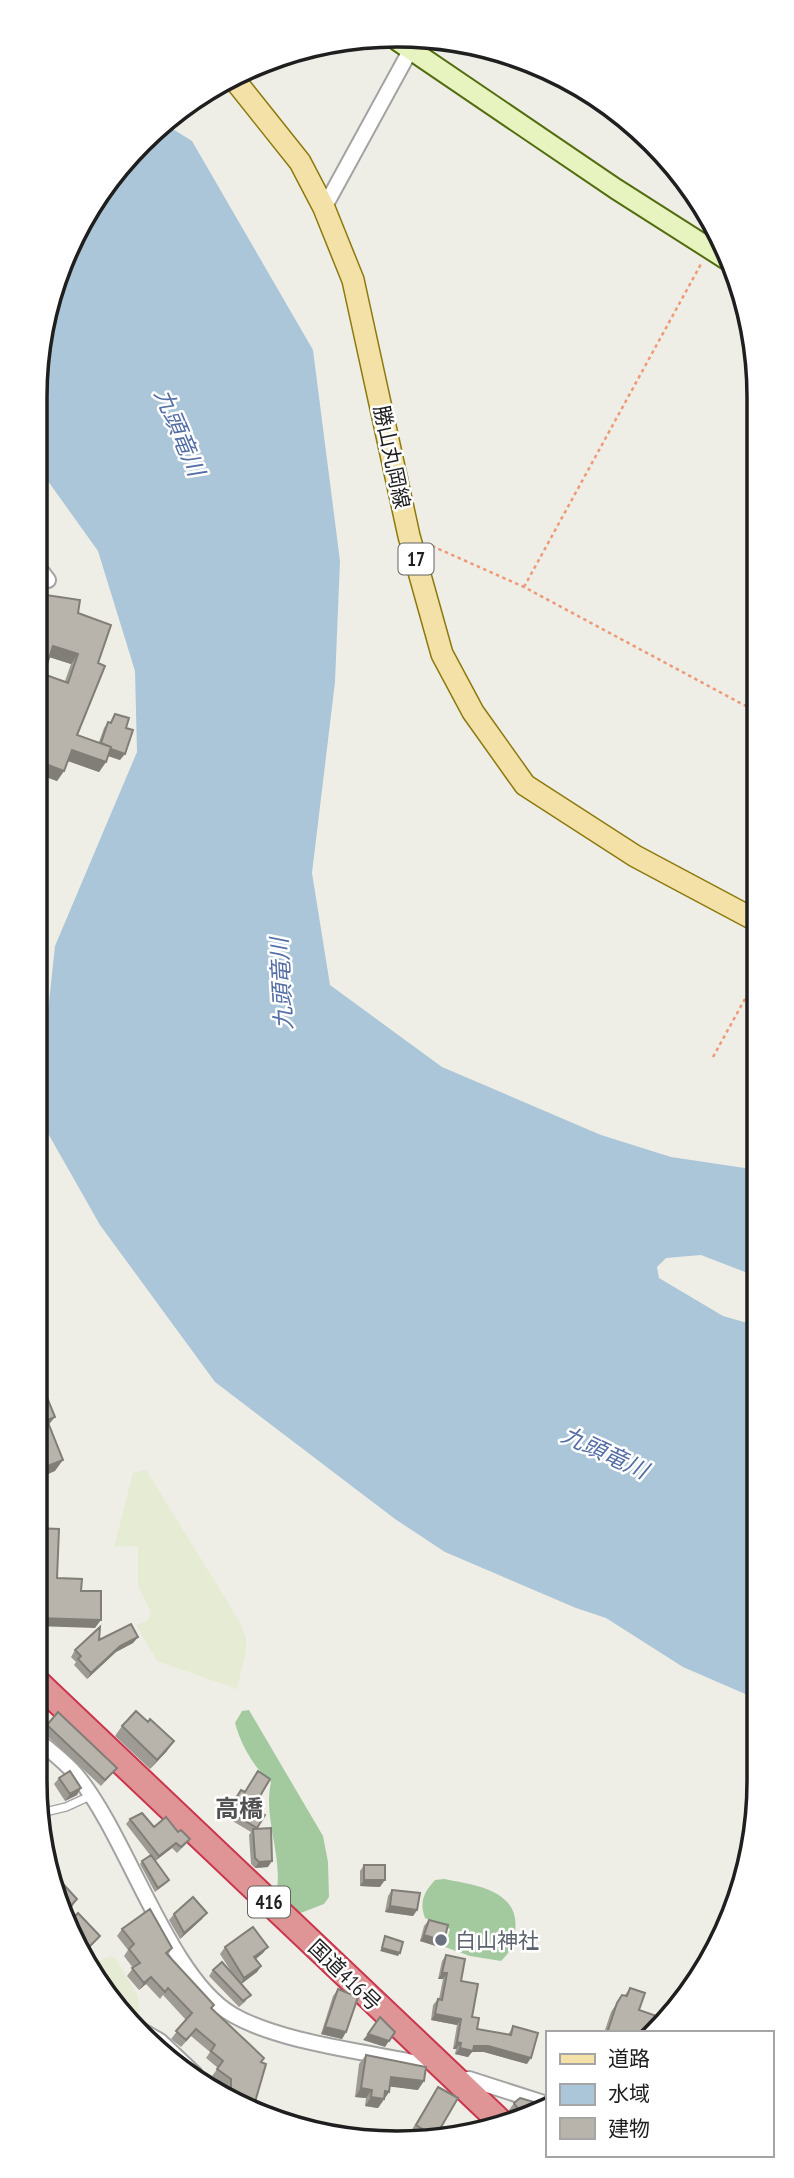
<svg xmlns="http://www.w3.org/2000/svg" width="794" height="2178" viewBox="0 0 794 2178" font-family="'PT Sans Narrow','Noto Sans JP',sans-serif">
  <rect width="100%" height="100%" fill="#efeee6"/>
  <path fill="#e5ecd3" d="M146,1470L240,1622L246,1638V1651L237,1689L157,1661L136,1625L147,1621L151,1613L138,1585V1546L114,1547L133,1473Z
    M110,1956L115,1958L137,1994L140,2014L132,2020L122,2015L90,1964Z"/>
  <path fill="#a3ca9f" d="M249,1710L323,1836L328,1862L329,1897L324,1904L298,1914L277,1890C282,1853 263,1818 271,1782C254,1768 241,1745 235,1723L242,1711Z
    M444,1879C475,1885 521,1890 515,1932C513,1946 511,1951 501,1961L470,1956L445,1947L450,1929L425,1918C419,1902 424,1892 435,1880Z"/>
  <path fill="#abc6d8" d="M168,126L192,141L313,350L340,561L335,682L312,873L330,985L442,1067L601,1135L671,1157L758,1170V1277L701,1255L666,1258L657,1267L659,1278L723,1316L758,1326L759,1700L683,1667L606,1618L576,1608L445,1552L395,1519L215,1382L100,1225L37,1114L55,946L137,752L135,671L98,551L35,463V397L47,304L110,177Z"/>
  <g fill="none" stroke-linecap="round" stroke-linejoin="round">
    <defs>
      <path id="lane" d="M41,1813L66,1807L90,1796"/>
      <path id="street" d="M324,208L411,49
        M35,563L48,580
        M35,1738C49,1750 66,1762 78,1777C128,1838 169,1979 233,2015C280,2042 362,2051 417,2063L433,2058
        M132,2025L160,2041L195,2074
        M458,2081L469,2079L547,2104"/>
      <path id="secondary" d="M398,41L616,189L729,261"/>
      <path id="primary" d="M233,78L300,162L324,208L353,280L409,536L442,654L473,712L525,785L635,856L757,921"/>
      <path id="highway" d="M35,1680L504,2125"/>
    </defs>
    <use href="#lane" stroke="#a3a3a3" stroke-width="10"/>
    <use href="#street" stroke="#a3a3a3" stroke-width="18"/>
    <use href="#secondary" stroke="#526d0f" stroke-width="23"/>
    <use href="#primary" stroke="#8c7a0e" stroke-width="24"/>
    <use href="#highway" stroke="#cb354d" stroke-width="28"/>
    <path stroke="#ed9a79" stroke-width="2.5" stroke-dasharray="3.5 3.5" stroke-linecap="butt" d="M432,546L524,587L757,712
      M524,587L701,264
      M713,1057L757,977"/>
    <use href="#lane" stroke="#fff" stroke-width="7"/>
    <use href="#street" stroke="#fff" stroke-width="14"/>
    <use href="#secondary" stroke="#e7f4bf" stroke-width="19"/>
    <use href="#primary" stroke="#f4e1a7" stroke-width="21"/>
    <use href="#highway" stroke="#df9595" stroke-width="24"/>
  </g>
  <path fill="#9e9b94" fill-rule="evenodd" d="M46,595L78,613L98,663L77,735L99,742L104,728L108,722H110L115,714L126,728L120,760L108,756L106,762L99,772L68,761L64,771L57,781L35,773V629L39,605ZM49,657L71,664L65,681L41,673Z
    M138,1637L133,1643L116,1652L87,1679L74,1665L76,1662L71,1657L75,1650L99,1640Z
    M47,1725L117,1768L101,1786L42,1731Z
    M122,1726L167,1751L150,1769L115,1736Z
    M59,1778L77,1795L65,1801L54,1784Z
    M237,1795L253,1808L257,1829L268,1867L255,1868L251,1864L249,1835L251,1832L224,1816Z
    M130,1819L154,1827L186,1844L177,1853L172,1848L155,1861L169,1880L167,1883L155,1892L140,1864L142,1861L150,1855L126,1824Z
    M364,1865L380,1887L360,1886V1871Z
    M392,1890L417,1910L413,1916L385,1912L388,1896Z
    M174,1914L202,1919L180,1939L169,1920Z
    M429,1920L444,1941L439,1947L420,1941L424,1926Z
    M66,1926L96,1941L84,1953Z
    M122,1929L172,1948L168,1955L214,2005L212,2009L264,2058L237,2105L226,2097V2086L212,2076L218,2068L206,2058L210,2052L191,2036L181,2047L171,2039L186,2020L163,1995L160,1999L146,1984L139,1990L127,1976L133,1968L124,1956L128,1950L117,1936Z
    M225,1947L263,1953L256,1959L261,1966L257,1972L241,1984L246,2001L239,2007L209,1976L213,1970L234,1976L220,1954Z
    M446,1955L461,1981L472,2017L477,2029L508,2035L513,2026L527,2064L484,2052H472L468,2057L455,2054L456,2049H453L457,2025L431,2020L433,2005L438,1999H439L443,1979H438L442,1961Z
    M630,1988L647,2033H604L611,2012L622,1995H625Z
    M338,1989L346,2032L342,2039L321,2034L333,1996Z
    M366,2055L418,2090L390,2086L389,2092L378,2108L365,2106L366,2098L355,2097L359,2064Z
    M438,2087L437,2134L418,2135L411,2131Z
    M514,2103L543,2107L516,2119L509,2110Z"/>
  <path fill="#817e78" d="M53,646L78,654L71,664L46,656Z
    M35,663L46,667L39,677L35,672Z
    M100,745L125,754L120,760L96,752Z
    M72,750L106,762L99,772L65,760Z
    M35,760L64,771L57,781L35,773Z
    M42,1351L35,1361V1354Z
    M55,1417L46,1428L47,1420Z
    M63,1460L55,1471L35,1480V1471Z
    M35,1618L101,1620L95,1628L35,1626Z
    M138,1637L133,1643L116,1652L87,1679L91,1673L120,1646Z
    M174,1741L167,1751L150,1769L157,1760Z
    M81,1788L77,1795L65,1801L70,1794Z
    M176,1843L172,1848L155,1861L159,1856Z
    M272,1861L268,1867L255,1868L259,1862Z
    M364,1880H385L380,1887L360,1886Z
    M77,1899L72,1907L62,1917L64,1913Z
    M390,1906L417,1910L413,1916L385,1912Z
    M207,1913L202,1919L180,1939L184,1933Z
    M424,1935L444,1941L439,1947L420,1941Z
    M268,1947L263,1953L250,1963L254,1957Z
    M382,1948L400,1953L398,1956L380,1951Z
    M261,1966L257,1972L240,1985L244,1978Z
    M442,1973H447L443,1979H438Z
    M151,1977L146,1984L139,1990L144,1983Z
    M435,2014L461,2019L457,2025L431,2020Z
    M325,2027L346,2032L342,2039L321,2034Z
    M368,2034L389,2041L385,2047L363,2040Z
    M457,2042L461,2043L456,2049H453Z
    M474,2046H488L531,2058L527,2064L484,2052H472L468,2057L455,2054L460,2048Z
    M391,2077L424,2081L418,2090L385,2086Z
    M361,2088L372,2090L366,2098L355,2097Z
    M385,2091L389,2092L378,2108L365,2106L371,2097Z"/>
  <path fill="#b8b4ac" stroke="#817e78" stroke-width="2" d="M46,595L80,600L78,613L111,625L98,663L105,666L77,735L111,747L106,762L72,750L64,771L35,760V671L68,683L78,654L53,646L46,667L35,663V630L40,632Z
    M115,714L129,718L126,728L133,730L125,754L111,749V747L101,743L108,722L111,723Z
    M35,1335L42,1351L35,1354Z
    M39,1378L55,1417L47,1420L63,1460L35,1471V1380Z
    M35,1528L59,1529L57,1578L82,1579L81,1591H101V1620L35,1618Z
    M131,1624L138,1637L120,1646L91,1673L78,1659L81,1656L75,1650L100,1627L99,1640Z
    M136,1711L148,1722L150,1719L174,1741L157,1760L122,1726Z
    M58,1712L117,1768L105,1780L47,1725Z
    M70,1771L81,1788L70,1794L59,1778Z
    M258,1771L270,1779L253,1808L265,1815L257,1828L228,1811L241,1790L245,1792Z
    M36,1788L44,1800L39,1803Z
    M142,1813L154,1827L166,1817L178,1832L181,1830L190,1839L181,1847L176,1843L159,1856L130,1819Z
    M271,1828L272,1861L259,1862L255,1858L253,1829Z
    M151,1855L169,1880L158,1888L142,1861Z
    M364,1865H385V1880H364Z
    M53,1873L77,1899L64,1913L60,1909Z
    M392,1890L420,1893L417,1910L390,1906Z
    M193,1897L207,1913L184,1933L174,1914Z
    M150,1909L172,1948L166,1953L214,2005L211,2008L264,2058L261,2062L266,2064L255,2102V2111L237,2105L231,2101V2079L217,2069L223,2061L211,2051L215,2045L196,2029L186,2040L176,2031L192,2013L168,1988L165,1992L151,1977L144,1983L132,1968L140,1963L129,1949L134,1944L122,1929Z
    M78,1913L100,1936L88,1948L74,1939L66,1926Z
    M429,1920L448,1925L444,1941L424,1935Z
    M253,1927L268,1947L254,1957L261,1966L244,1978L225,1947Z
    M385,1936L403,1942L400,1953L382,1948Z
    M446,1955L465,1959L461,1981L478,1984L472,2017L479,2018L477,2029L511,2035L513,2026L538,2033L531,2058L488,2046H474L473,2051L460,2048L461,2043L457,2042L461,2019L435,2014L438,1999L442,2000L447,1973H442Z
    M222,1962L251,1995L243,2001L213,1970Z
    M630,1988L645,1993L639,2010L662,2018L647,2033H607L617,2003L622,1995L627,1996Z
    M338,1989L358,1997L346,2032L325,2027Z
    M380,2017L395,2032L389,2041L368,2034Z
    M366,2055L426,2067L424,2081L391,2077L389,2092L385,2091L384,2099L371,2097L372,2090L361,2088Z
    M438,2087L458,2098L437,2134L432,2135L416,2125Z
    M520,2098L541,2104L543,2107L523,2116L514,2103Z
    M477,2126L485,2131L473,2132Z"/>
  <circle fill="#6b7280" stroke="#fff" stroke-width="2.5" cx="441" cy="1940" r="7"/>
  <g text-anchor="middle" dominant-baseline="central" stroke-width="5" stroke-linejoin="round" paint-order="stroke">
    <g fill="#fff" stroke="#626262" stroke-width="2">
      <rect x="398.5" y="543.5" width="35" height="31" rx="5"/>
      <rect x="248" y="1886.5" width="42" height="31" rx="5"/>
    </g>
    <g font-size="19" font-weight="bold" fill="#1f1f1f">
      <text x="416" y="559">17</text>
      <text x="269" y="1902">416</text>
    </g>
    <g font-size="21" fill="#1f1f1f" stroke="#fff">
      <text transform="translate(392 457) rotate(78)">勝山丸岡線</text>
      <text transform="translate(345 1975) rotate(44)">国道416号</text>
    </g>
    <g font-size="21" fill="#5b616d" stroke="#fff" text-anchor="start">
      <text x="455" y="1940">白山神社</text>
    </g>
    <g font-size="23" font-style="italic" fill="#546ea6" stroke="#fff">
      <text transform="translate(180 432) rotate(67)">九頭竜川</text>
      <text transform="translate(281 984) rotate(-93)">九頭竜川</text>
      <text transform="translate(605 1452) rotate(25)">九頭竜川</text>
    </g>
    <g font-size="24" font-weight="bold" fill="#525252" stroke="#fff">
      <text x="239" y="1808">高橋</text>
    </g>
  </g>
  <path d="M0 0H794V2178H0ZM397 47H397A350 350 0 0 1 747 397V1781A350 350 0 0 1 397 2131H397A350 350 0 0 1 47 1781V397A350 350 0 0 1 397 47Z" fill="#fff" fill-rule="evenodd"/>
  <path fill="none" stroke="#1f1f1f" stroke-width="3.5" d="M397 47H397A350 350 0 0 1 747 397V1781A350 350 0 0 1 397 2131H397A350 350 0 0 1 47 1781V397A350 350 0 0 1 397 47Z"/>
  <rect x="546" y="2031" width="228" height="126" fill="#ffffff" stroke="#a5a5a5" stroke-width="2"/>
  <rect x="560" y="2054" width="35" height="10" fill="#f4e1a7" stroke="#a5a5a5" stroke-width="2"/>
  <text x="608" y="2066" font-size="21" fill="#1f1f1f">道路</text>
  <rect x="560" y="2084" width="35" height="21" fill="#abc6d8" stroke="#a5a5a5" stroke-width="2"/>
  <text x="608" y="2101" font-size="21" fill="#1f1f1f">水域</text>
  <rect x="560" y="2118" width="35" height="21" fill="#b8b4ac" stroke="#a5a5a5" stroke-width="2"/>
  <text x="608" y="2136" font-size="21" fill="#1f1f1f">建物</text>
</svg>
